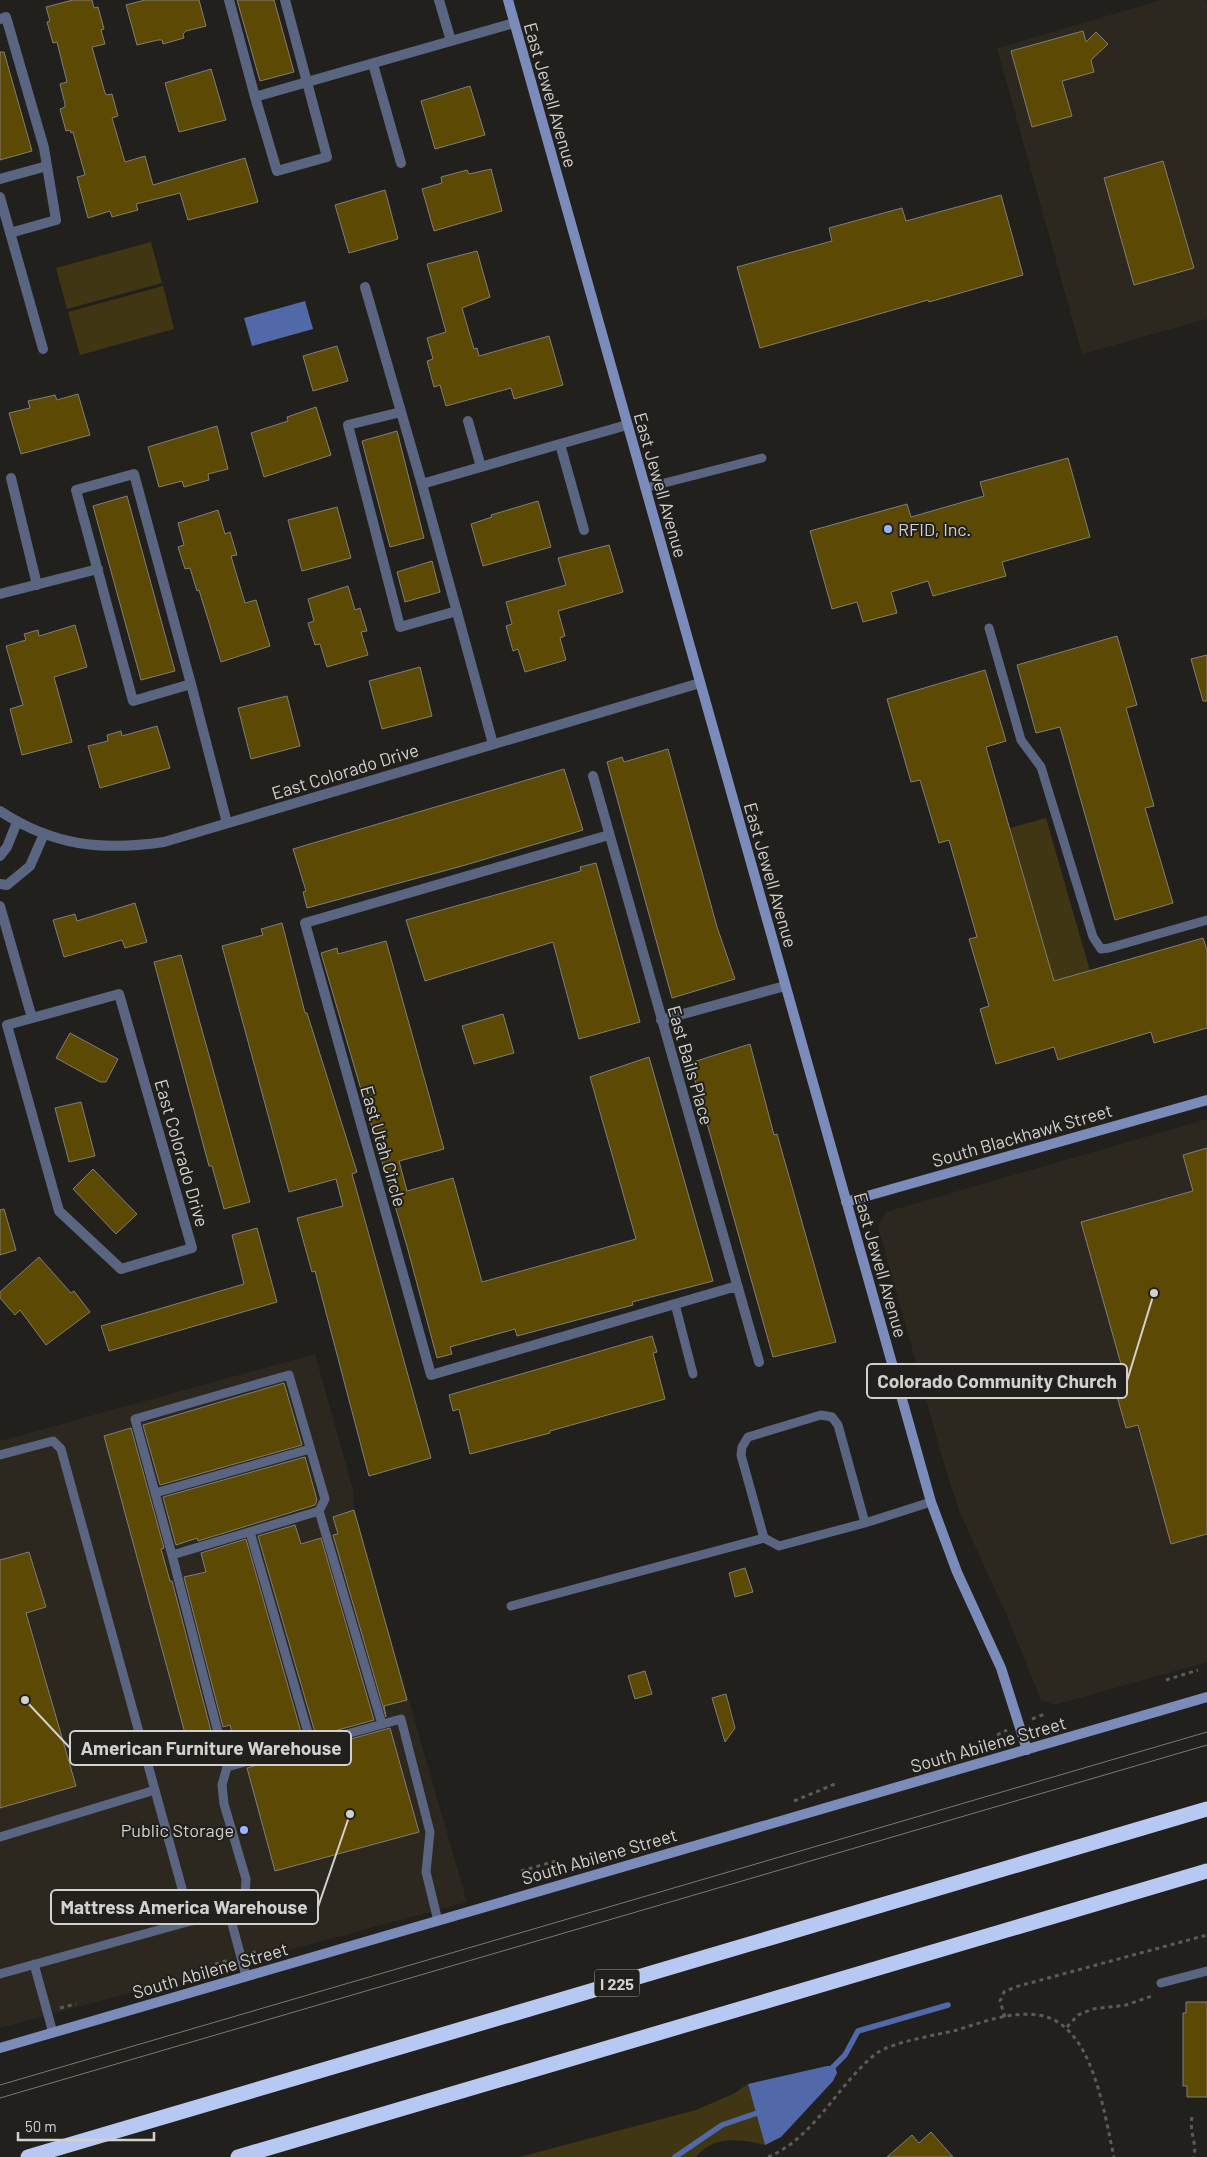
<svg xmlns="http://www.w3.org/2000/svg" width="1207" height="2157" viewBox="0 0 1207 2157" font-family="Barlow,sans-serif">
  <rect width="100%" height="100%" fill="#22201c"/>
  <path fill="#2c281f" d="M1162,0H1206L1207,4V319L1082,354L997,48Z
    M1207,1119V1662L1055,1705L1041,1700L1008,1618L960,1513L946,1471L878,1226L886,1212Z
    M315,1354L353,1490L354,1510L467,1902L0,2028V1441Z"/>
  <path fill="#413613" d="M151,242L162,283L67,309L56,268Z
    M163,286L174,329L80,355L68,312Z
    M1046,818L1090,971L1054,981L1010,828Z
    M748,2084L765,2145C740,2139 714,2135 696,2157H520L696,2110L733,2094Z"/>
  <path fill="#5269a9" d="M305,301L313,329L252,346L244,318Z
    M827,2066H835L837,2073L833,2081L781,2137L765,2145L748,2084Z"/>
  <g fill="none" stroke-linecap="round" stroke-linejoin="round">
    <path stroke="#5269a9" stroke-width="5.5" d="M830,2070L845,2055L858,2031L948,2005
      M675,2157L722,2125L763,2111"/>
  </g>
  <path fill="#5c4903" stroke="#807e79" d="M73,0H92L94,8L98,7L104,29L101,30L105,44L92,47L105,93L107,95L112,94L118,116L112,118L125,162L145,156L153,185L245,158L258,202L188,220L180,193L136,204L138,210L112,217L110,211L88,218L77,177L85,175L73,132L71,133L70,130L66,131L60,109L65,107V104L60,84L67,82L57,42L53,43L47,22L50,21L46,7Z
    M145,0H199L206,26L186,31L183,34L184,38L163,44L162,40H158L137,45L126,5Z
    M237,0H274L294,72L260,81Z
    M1083,31L1086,42L1096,32L1108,44L1091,60L1094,72L1062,81L1072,116L1032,127L1011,51Z
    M0,52H4L32,151L0,160Z
    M211,69L226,120L179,132L165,83Z
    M470,86L485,135L435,149L421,101Z
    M1163,161L1194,268L1134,285L1104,178Z
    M491,169L502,211L434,231L422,189L442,183L441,177L467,170L469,174Z
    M385,190L398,239L349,253L335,205Z
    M1001,195L1023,275L929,302L928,300L760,348L737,267L832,241L829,228L902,208L906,221Z
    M477,251L490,297L462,308L474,349L477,348L479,356L549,336L563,385L514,399L511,388L446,406L440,385L434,387L427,361L433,359L427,338L446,332L427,264Z
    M337,346L348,381L313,391L303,356Z
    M78,394L90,435L21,454L9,413L30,408L28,401L42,398L55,395L57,400Z
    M316,407L331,455L264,477L251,433L288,421L287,417Z
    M217,426L228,469L208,474L209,480L184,487L182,481L159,487L148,447Z
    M397,431L424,538L390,547L362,441Z
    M1068,458L1090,537L1002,562L1006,576L933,596L928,581L891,592L897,613L863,622L857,602L832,609L810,531L907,504L911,517L984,496L980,482Z
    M127,496L175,671L141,680L93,506Z
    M538,501L551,547L483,566L471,524L492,517L491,515Z
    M337,507L351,558L302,571L288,520Z
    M218,510L225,534L230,532L237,555L231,556L245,603L256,600L270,646L221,662L199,590L197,591L190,568L185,569L178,547L184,545L178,523Z
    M609,545L623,592L558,611L565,636L560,638L566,660L525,672L518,649L513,651L506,626L512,624L506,602L566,585L558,558Z
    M432,561L440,592L405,602L397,572Z
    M348,586L355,610L360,608L367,631L361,632L368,655L327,667L320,644L315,645L308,623L314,621L308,599Z
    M75,625L87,667L54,677L72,742L22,755L10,709L23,705L6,646L26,640L24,634L38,630L39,636Z
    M1117,636L1137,705L1126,708L1154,806L1145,808L1173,903L1115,920L1060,727L1036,733L1017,665Z
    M1207,655V701H1203L1191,659Z
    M420,667L432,716L382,729L369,681Z
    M985,670L1006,741L986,747L1054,981L1203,938L1207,950V1028L1154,1043L1151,1032L1058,1060L1054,1047L996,1064L980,1009L989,1006L969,939L977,937L949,840L939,843L920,780L911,782L887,699Z
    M287,696L300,746L251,759L238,708Z
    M157,726L170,768L100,788L88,746L108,741L107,735L121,731L122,736Z
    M668,749L717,927L735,979L672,998L607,762L622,757L624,762Z
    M564,769L583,830L462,866L307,908L303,892L306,891L293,849Z
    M596,863L640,1022L579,1039L553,942L425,981L406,920L581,871L580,867Z
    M135,903L147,942L125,948L122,940L64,957L53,920L75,914L77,921Z
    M282,923L305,1013H307L357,1172L352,1174L431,1458L369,1476L315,1271L312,1272L297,1218L343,1206L336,1179L289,1192L222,946L263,935L261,929Z
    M386,941L444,1149L399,1161L407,1191L453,1178L482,1282L636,1239L590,1077L649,1057L713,1281L632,1302L633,1305L517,1336L515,1329L450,1347L452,1354L437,1358L408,1250L321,953L337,948L338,954Z
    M181,955L250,1202L224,1209L212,1166H209L154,962Z
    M503,1014L514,1053L474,1064L462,1026Z
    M70,1033L118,1059L106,1082H100L56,1058Z
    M750,1044L774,1135L777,1134L836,1342L773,1357L690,1063Z
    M81,1102L95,1156L69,1162L55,1108Z
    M1207,1148V1534L1171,1544L1138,1425L1126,1428L1109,1368L1121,1364L1081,1222L1193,1191L1183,1155Z
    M93,1169L137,1214L116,1234L73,1189Z
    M4,1209L16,1250L0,1255V1210Z
    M257,1228L277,1302L109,1351L101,1326L244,1284L232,1235Z
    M39,1257L71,1293L74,1291L90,1312L46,1345L20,1310L15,1315L0,1298V1292Z
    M652,1336L657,1352L653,1353L665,1399L550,1431V1433L470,1454L459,1409L453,1411L449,1395Z
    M284,1383L302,1445L160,1485L143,1425Z
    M131,1428L164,1548L161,1549L170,1581H172L211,1731L186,1737L104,1436Z
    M305,1457L317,1500L315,1505L198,1541L197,1538L176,1545L163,1497Z
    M354,1510L407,1700L384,1706L386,1717L333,1535L338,1534L333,1517Z
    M295,1525L301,1544L321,1538L374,1720L316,1736L258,1536Z
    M246,1539L303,1739L243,1756L242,1750L237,1751L230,1725L223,1727L184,1577L206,1572L201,1553Z
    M29,1552L46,1607L26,1613L76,1786L0,1808V1560Z
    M745,1568L753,1592L735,1597L729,1573Z
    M645,1671L652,1694L635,1699L628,1676Z
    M726,1694L735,1728L725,1742L712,1698Z
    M390,1728L419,1832L275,1871L247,1768Z
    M1186,2002H1207V2097H1187V2086H1183V2013H1186Z
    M931,2132L953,2157H887L912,2135L919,2143Z"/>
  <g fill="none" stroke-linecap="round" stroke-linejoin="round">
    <path stroke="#5d5b58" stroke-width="3" stroke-dasharray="4 4" stroke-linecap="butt" d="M1166,1680L1198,1670
      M1032,1719L1045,1714
      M997,1735L1007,1730
      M794,1801L835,1784
      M521,1871L556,1861
      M252,1953L258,1951
      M215,1964L229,1960
      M60,2008L76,2004
      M1005,2017L1000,2001L1004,1992L1015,1987L1207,1935
      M1067,2027L1078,2015L1093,2009L1126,2005L1152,1996
      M1192,2117C1189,2131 1197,2143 1194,2157
      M768,2157C815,2138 838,2083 877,2053C892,2042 937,2035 957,2030C983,2022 1011,2011 1038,2015C1093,2022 1104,2114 1114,2157"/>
    <path stroke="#5a6581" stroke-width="9" d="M645,488L762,458
      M989,628L1021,740L1041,767L1093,937L1101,949L1109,948L1207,920
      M675,1304L693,1374
      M0,1455L53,1441L61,1449L191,1921
      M155,1493L310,1449
      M250,1532L311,1743
      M764,1538L741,1455L742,1447L748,1437L821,1415L832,1417L838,1425L865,1523
      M172,1555L135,1419L289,1375L325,1499L319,1511
      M511,1606L764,1538L779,1546L865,1523L931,1502
      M227,1767L172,1555L319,1511L382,1724
      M0,1837L155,1790
      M34,1964L53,2033
      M0,1974L191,1921L230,1916
      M246,1976L230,1916L245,1897L246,1879L224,1804L222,1785L227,1767L401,1719L430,1832L426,1872L438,1921
      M1161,1983L1207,1971"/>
    <path stroke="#5a6581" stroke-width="10" d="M229,0L255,97L514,23
      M439,0L451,41
      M0,19L6,17L44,148L56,220L10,233
      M373,64L401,163
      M255,97L277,171L327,157L285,0
      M0,179L47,166
      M0,197L43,349
      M365,287L423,488L493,744
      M401,412L348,425L400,627L457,611
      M468,421L481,467
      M560,444L627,425
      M11,478L37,585
      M422,484L560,444L584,530
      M0,594L98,569
      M191,684L134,474L76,490L133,701L191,684L227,823
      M593,776L759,1362
      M0,811C53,846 102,851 164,842L700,683
      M609,835L305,923L431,1375L737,1286
      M0,856L7,847L17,822
      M0,884L7,885L30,866L44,834
      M0,906L32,1018
      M119,994L192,1248L121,1269L59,1211L7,1025Z
      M661,1020L785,986"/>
    <path stroke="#7b8cba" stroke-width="10" d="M508,0L931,1502L957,1572L1001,1668L1027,1750
      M846,1202L1207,1100
      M0,2048L1207,1697"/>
    <path stroke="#b7c8f2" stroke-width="15" d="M28,2157L1207,1809
      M238,2157L1207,1871"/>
    <path stroke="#7a7975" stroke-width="1" d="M0,2085L1207,1732
      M0,2098L1207,1745"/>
  </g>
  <g fill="#9ab5fd" stroke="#22201c" stroke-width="2">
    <circle cx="888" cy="529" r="5"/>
    <circle cx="244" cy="1830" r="5"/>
  </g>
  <g text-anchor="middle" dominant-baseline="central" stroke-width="4" stroke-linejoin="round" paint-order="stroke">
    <rect fill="#22201c" stroke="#9d9c99" stroke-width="1" x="594.5" y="1969.5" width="45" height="27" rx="4"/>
    <g font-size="16" font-weight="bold" fill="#d2d1ce">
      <text x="617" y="1983">I 225</text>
    </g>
    <g font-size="18" fill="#d2d1ce" stroke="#22201c">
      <text transform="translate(551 95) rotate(74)">East Jewell Avenue</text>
      <text transform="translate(661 485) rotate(74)">East Jewell Avenue</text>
      <text transform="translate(345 771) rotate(-17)">East Colorado Drive</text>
      <text transform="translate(771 875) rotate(74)">East Jewell Avenue</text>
      <text transform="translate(691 1065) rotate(74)">East Bails Place</text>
      <text transform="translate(1022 1135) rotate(-16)">South Blackhawk Street</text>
      <text transform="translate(384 1146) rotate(74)">East Utah Circle</text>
      <text transform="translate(182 1153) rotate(74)">East Colorado Drive</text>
      <text transform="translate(881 1265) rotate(74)">East Jewell Avenue</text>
      <text transform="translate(988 1744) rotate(-16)">South Abilene Street</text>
      <text transform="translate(599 1856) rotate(-16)">South Abilene Street</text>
      <text transform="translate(210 1970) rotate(-16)">South Abilene Street</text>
    </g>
    <g font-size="18" fill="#d2d1ce" stroke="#22201c" text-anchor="start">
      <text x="898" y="529">RFID, Inc.</text>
      <text x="234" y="1830" text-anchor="end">Public Storage</text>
    </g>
  </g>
  <path fill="none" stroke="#d2d1ce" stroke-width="2" d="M1154 1293L1127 1381M25 1700L70 1748M350 1814L318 1907"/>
  <g fill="#d2d1ce" stroke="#22201c" stroke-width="2">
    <circle cx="1154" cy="1293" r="5"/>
    <circle cx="25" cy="1700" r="5"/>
    <circle cx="350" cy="1814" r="5"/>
  </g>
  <g fill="#22201c" stroke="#d2d1ce" stroke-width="2">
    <rect x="867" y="1364" width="260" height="34" rx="5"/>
    <rect x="70" y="1731" width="281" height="34" rx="5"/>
    <rect x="51" y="1890" width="267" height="34" rx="5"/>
  </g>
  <g font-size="19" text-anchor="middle" font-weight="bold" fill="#d2d1ce">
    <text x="997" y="1388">Colorado Community Church</text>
    <text x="211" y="1755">American Furniture Warehouse</text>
    <text x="184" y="1914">Mattress America Warehouse</text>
  </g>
  <path d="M18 2132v8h136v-8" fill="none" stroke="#d2d1ce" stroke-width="2.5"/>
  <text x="25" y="2132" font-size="15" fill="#d2d1ce" stroke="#22201c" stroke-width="4" paint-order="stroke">50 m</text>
</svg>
